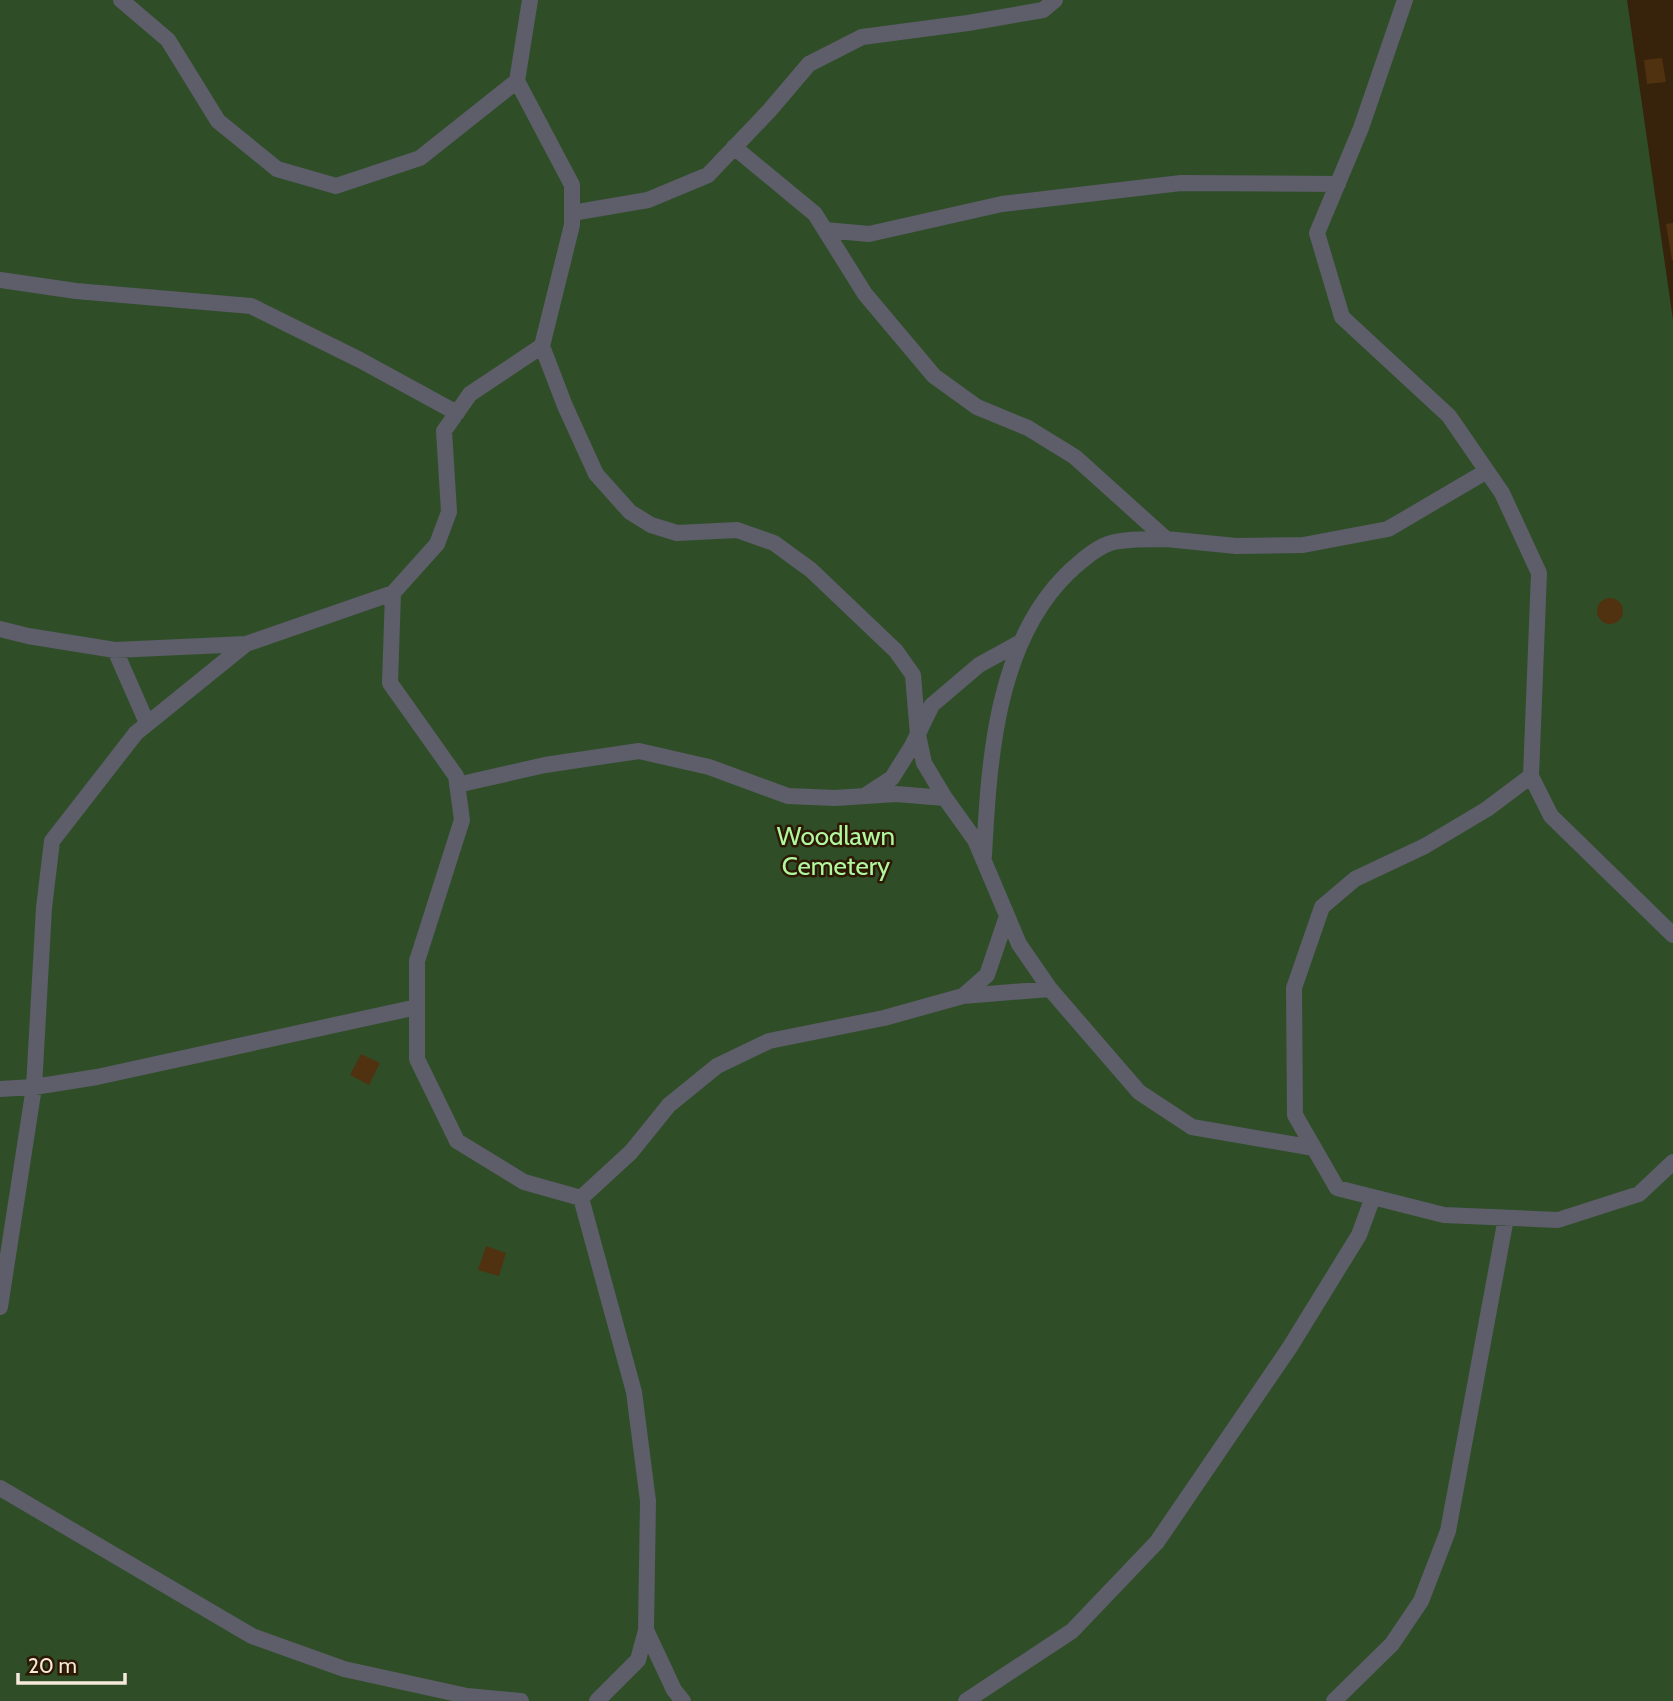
<svg xmlns="http://www.w3.org/2000/svg" width="1673" height="1701" viewBox="0 0 1673 1701" font-family="Cabin,sans-serif">
  <rect width="100%" height="100%" fill="#37220b"/>
  <path fill="#2f4e28" d="M0,0H1627L1673,320V1701H0Z"/>
  <path fill="#503110" d="M1662,58L1666,82L1647,84L1644,60Z
    M1673,223V260H1672L1666,224Z
    M1597 611a13 13 0 1 1 26 0a13 13 0 1 1-26 0Z
    M361,1054L380,1063L369,1085L350,1075Z
    M486,1246L506,1253L499,1276L478,1270Z"/>
  <g fill="none" stroke-linecap="round" stroke-linejoin="round">
    <path stroke="#5e5d6a" stroke-width="16" d="M121,0L168,40L218,121L277,169L336,186L420,158L517,81
      M530,0L517,81L572,185V225L542,346L470,394L444,431L449,512L437,544L393,593L390,683L456,776L462,820L417,961V1059L457,1141L524,1182L581,1198L634,1392L648,1501L646,1630L638,1660L597,1701
      M1405,0L1361,128L1317,233L1342,317L1449,416L1502,493L1539,573L1531,776L1551,816L1673,935
      M734,147L815,214L865,294L934,376L977,407L1028,428L1075,457L1166,539L1236,546L1303,545L1388,529L1487,471
      M572,213L648,200L708,175L769,111L809,64L862,37L968,23L1043,10L1055,0
      M825,230L869,234L1002,204L1181,183L1338,184
      M0,280L76,291L251,306L360,360L457,413
      M542,346L565,406L596,474L630,512L651,525L677,533L737,530L774,543L811,570L896,651L913,675L918,735L924,763L945,798
      M0,629L28,636L115,650L246,644
      M115,650L147,723
      M1531,776L1487,809L1425,846L1355,879L1322,907L1294,988L1295,1115L1337,1188L1444,1215L1558,1220L1639,1194L1673,1162
      M457,785L545,765L639,751L709,767L788,796L835,798L896,794L945,798L975,840L1019,944L1050,989L1139,1092L1192,1127L1314,1148
      M866,795L892,778L912,746L932,705L979,665L1019,643
      M984,856C989,760 996,642 1069,572C1080,562 1094,549 1108,544C1122,538 1150,540 1166,539
      M963,996L1050,989
      M0,1089L34,1087L97,1077L417,1007
      M581,1198L631,1152L669,1105L717,1066L769,1041L884,1018L963,996L987,975L1007,916
      M0,1307L34,1087L44,908L52,841L136,733L246,644L393,593
      M0,1488L252,1636L344,1669L467,1696L466,1701
      M646,1630L674,1690L683,1701
      M467,1696L521,1701
      M966,1701L1072,1631L1157,1542L1290,1347L1359,1235L1373,1197
      M1334,1701L1392,1644L1421,1601L1448,1531L1506,1218"/>
  </g>
  <g text-anchor="middle" dominant-baseline="central" stroke-width="5" stroke-linejoin="round" paint-order="stroke">
    <g font-size="26" fill="#aff89f" stroke="#2d1903">
      <text x="836" y="836">Woodlawn<tspan x="836" dy="30">Cemetery</tspan></text>
    </g>
  </g>
  <path d="M18 1673v10h107v-10" fill="none" stroke="#f7e9db" stroke-width="3.5"/>
  <text x="28" y="1673" font-size="21" fill="#f7e9db" stroke="#2d1903" stroke-width="5" paint-order="stroke">20 m</text>
</svg>
